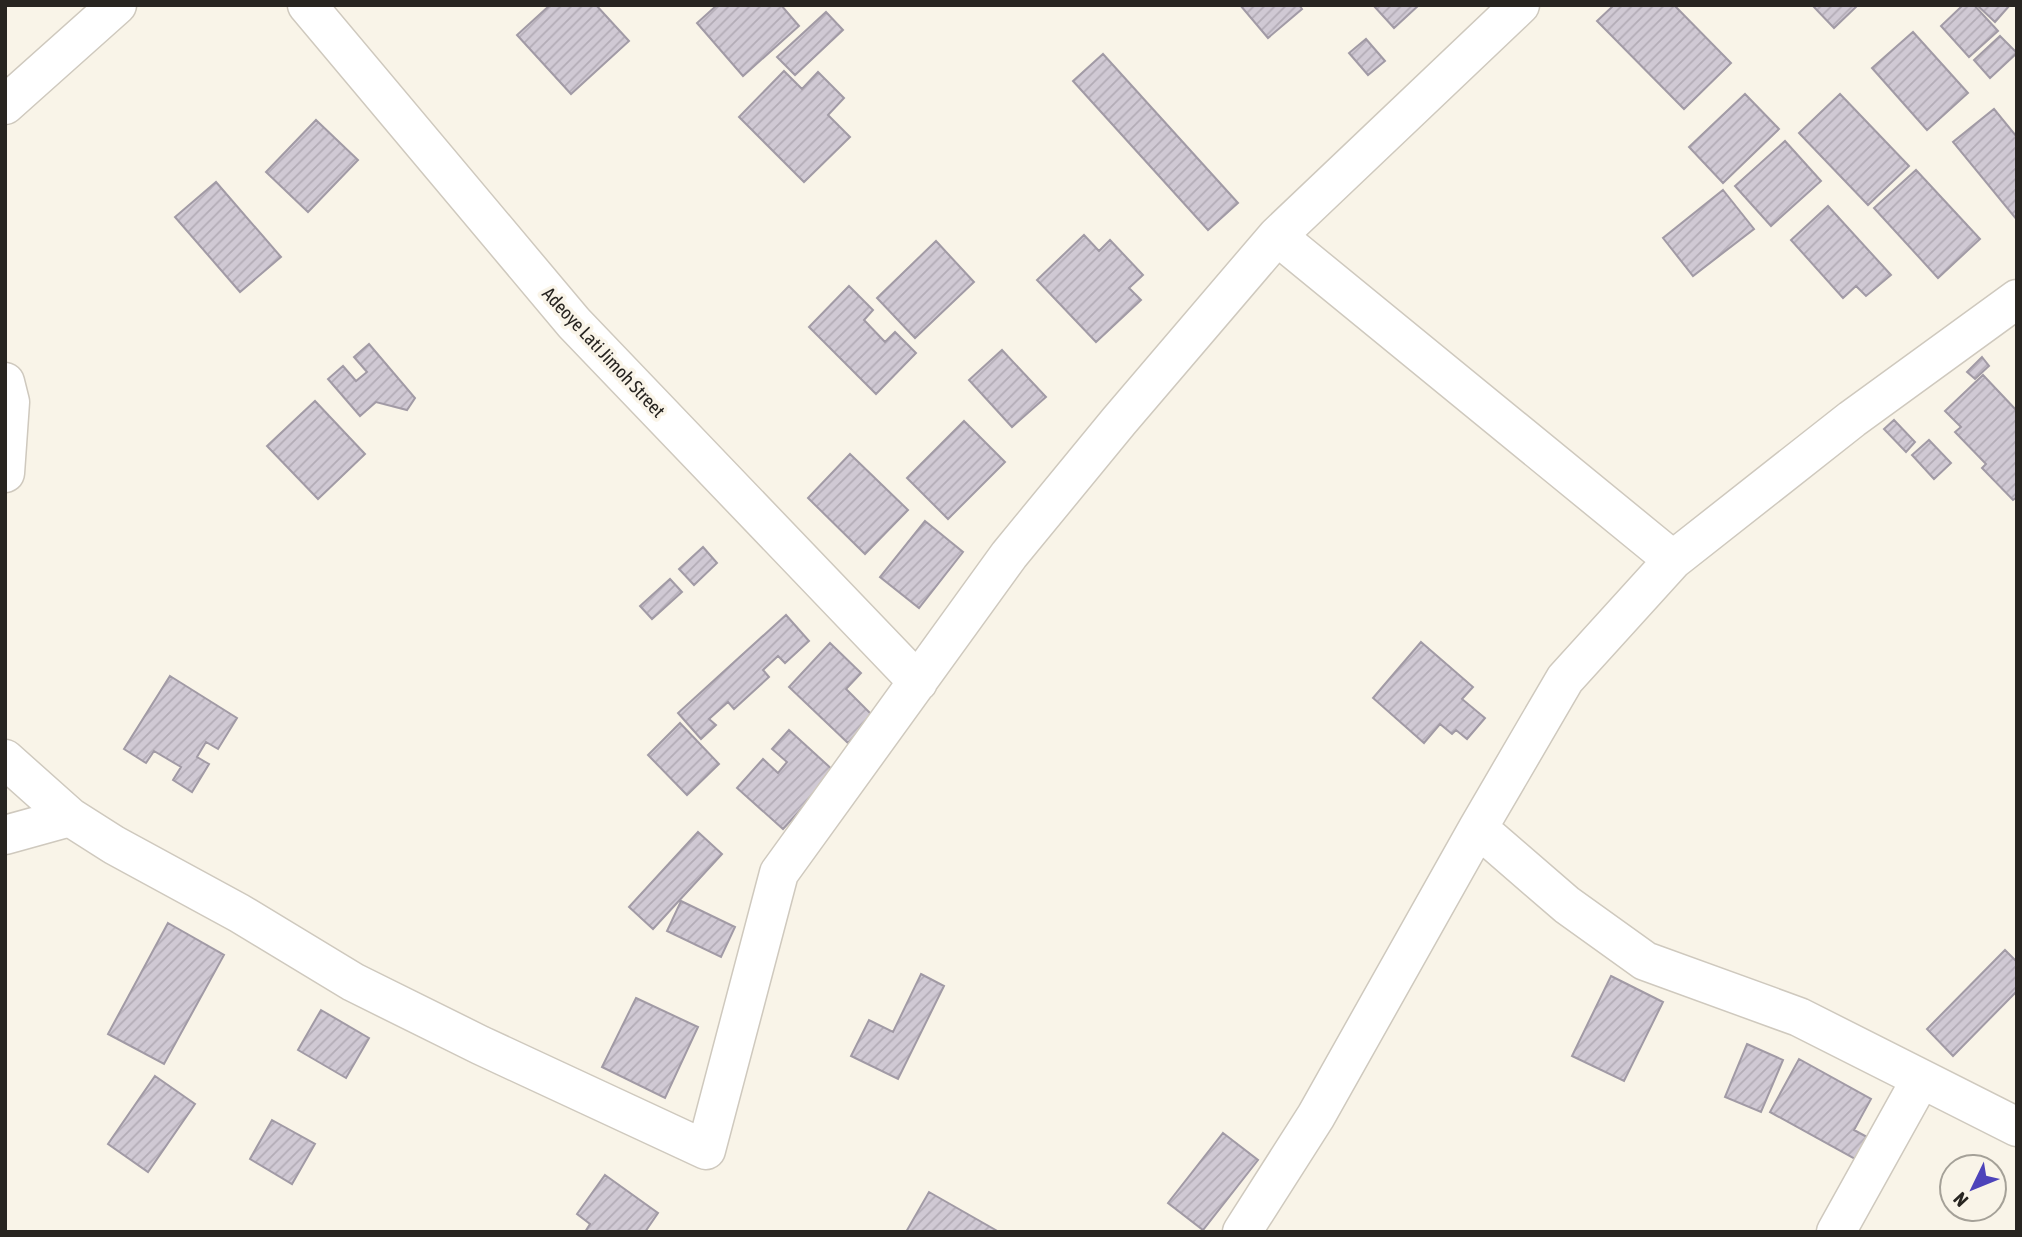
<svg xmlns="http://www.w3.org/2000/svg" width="2022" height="1237" viewBox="0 0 2022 1237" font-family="'Asap Condensed',sans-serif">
  <defs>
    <pattern id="building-hatch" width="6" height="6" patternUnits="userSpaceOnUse" patternTransform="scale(1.75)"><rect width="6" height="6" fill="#d0c9d4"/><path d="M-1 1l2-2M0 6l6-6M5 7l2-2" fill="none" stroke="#b3acb6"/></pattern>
  </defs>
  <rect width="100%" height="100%" fill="#f9f4e8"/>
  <path fill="url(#building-hatch)" stroke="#a19aa5" stroke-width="2" d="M550,5H596L629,41L571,94L517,35Z
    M717,5H781L799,26L743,76L697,23Z
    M1240,5H1299L1302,9L1268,38Z
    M1373,5H1419L1394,28Z
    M1614,5H1674L1731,63L1684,109L1597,21Z
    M1812,5H1858L1834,28Z
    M1963,5H1974L1998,31L1969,57L1941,26Z
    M1977,5H2010L1995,22Z
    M826,12L843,30L795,75L777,57Z
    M1913,32L1968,93L1927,130L1872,68Z
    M2000,36L2017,53L1990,78L1974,60Z
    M1366,39L1385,61L1368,75L1349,53Z
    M1103,54L1238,203L1208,230L1073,81Z
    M784,71L802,89L818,72L844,98L828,115L850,137L804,182L739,117Z
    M1745,94L1779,129L1723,183L1689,147Z
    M1840,94L1909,166L1868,205L1799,133Z
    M1994,109L2017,137V220L1953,142Z
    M316,120L358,160L308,212L266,172Z
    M1785,141L1821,181L1771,226L1735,186Z
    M1916,170L1980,239L1938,278L1874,208Z
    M216,182L281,257L240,292L175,217Z
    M1723,190L1754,229L1693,276L1663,238Z
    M1828,206L1891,275L1866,296L1856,286L1843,298L1791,240Z
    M1084,235L1099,251L1110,240L1143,275L1129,288L1141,300L1096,342L1037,280Z
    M936,241L974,282L915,338L877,298Z
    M849,286L873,310L864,320L885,342L895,332L916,353L876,394L809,327Z
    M369,344L415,398L407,410L376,402L360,416L328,379L343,366L356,381L367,372L354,357Z
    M1002,350L1046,397L1012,427L969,380Z
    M1982,357L1989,366L1975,379L1967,372Z
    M1983,375L2017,411V497L2013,500L1982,468L1986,464L1955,432L1961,427L1945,411Z
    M315,401L365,454L318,499L267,446Z
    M1894,420L1915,442L1906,452L1884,429Z
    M964,421L1005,462L948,519L907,478Z
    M1929,440L1951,463L1934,479L1912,455Z
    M850,454L908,510L865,554L808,498Z
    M925,521L963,552L919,608L880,577Z
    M703,547L717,563L694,585L679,569Z
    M670,579L682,592L652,619L640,606Z
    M786,615L809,641L785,663L778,656L763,670L769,677L734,709L728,702L709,719L716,725L701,739L678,713Z
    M1421,642L1473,687L1462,699L1485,718L1467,739L1456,730L1452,734L1440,724L1424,743L1373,698Z
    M830,643L861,673L846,689L873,716L848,743L789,687Z
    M170,676L237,718L218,749L206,742L197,757L209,764L192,792L173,780L181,767L154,751L146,763L124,749Z
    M680,723L719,764L687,795L648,755Z
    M789,730L835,772L783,829L737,788L763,759L778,773L787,762L772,749Z
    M698,832L722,854L653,929L629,907Z
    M681,901L735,927L721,957L667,931Z
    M168,923L224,955L164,1064L108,1034Z
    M2005,950L2017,962V991L1953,1056L1927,1029Z
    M921,974L944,986L898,1079L851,1056L869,1020L893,1032Z
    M1611,976L1663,1002L1624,1081L1572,1056Z
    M636,998L698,1027L665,1098L602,1067Z
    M321,1010L369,1038L346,1078L298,1050Z
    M1747,1044L1783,1060L1761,1112L1725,1097Z
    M1799,1059L1871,1099L1854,1130L1867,1137L1855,1159L1770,1112Z
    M155,1076L195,1104L148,1172L108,1144Z
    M272,1120L315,1144L292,1184L250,1159Z
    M1223,1133L1258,1160L1203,1230L1168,1203Z
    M605,1175L658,1213L645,1232H585L590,1224L577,1214Z
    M929,1192L999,1232H906Z"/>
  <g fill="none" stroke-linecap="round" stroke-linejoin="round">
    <defs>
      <path id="minor" d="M307,5L574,323L918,682
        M1520,5L1277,236L1673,560
        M5,105L117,5
        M2017,299L1852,419L1673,560L1565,679L1478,828L1567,905L1645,961L1799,1017L2017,1127
        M5,382L10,402L5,473
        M5,759L70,817L114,845L239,913L353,982L480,1045L706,1150L779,873L1009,555L1119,421L1277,236
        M5,835L70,817
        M1242,1232L1316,1116L1478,828
        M1836,1232L1921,1079"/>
    </defs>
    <use href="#minor" stroke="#cfc9be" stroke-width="41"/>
    <use href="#minor" stroke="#fff" stroke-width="38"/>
  </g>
  <g text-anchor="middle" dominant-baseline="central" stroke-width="7" stroke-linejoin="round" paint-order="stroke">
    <g font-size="19" fill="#282521" stroke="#f9f4e8">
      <text transform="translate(604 352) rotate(47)">Adeoye Lati Jimoh Street</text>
    </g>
  </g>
  <rect width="2022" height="1237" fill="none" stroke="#282521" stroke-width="14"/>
  <g transform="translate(1973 1188) rotate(227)"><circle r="33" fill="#f9f4e8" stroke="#a5a198" stroke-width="2"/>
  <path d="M0-5L12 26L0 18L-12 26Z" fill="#4d43ba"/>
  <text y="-10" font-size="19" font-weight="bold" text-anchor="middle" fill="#282521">N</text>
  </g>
</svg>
